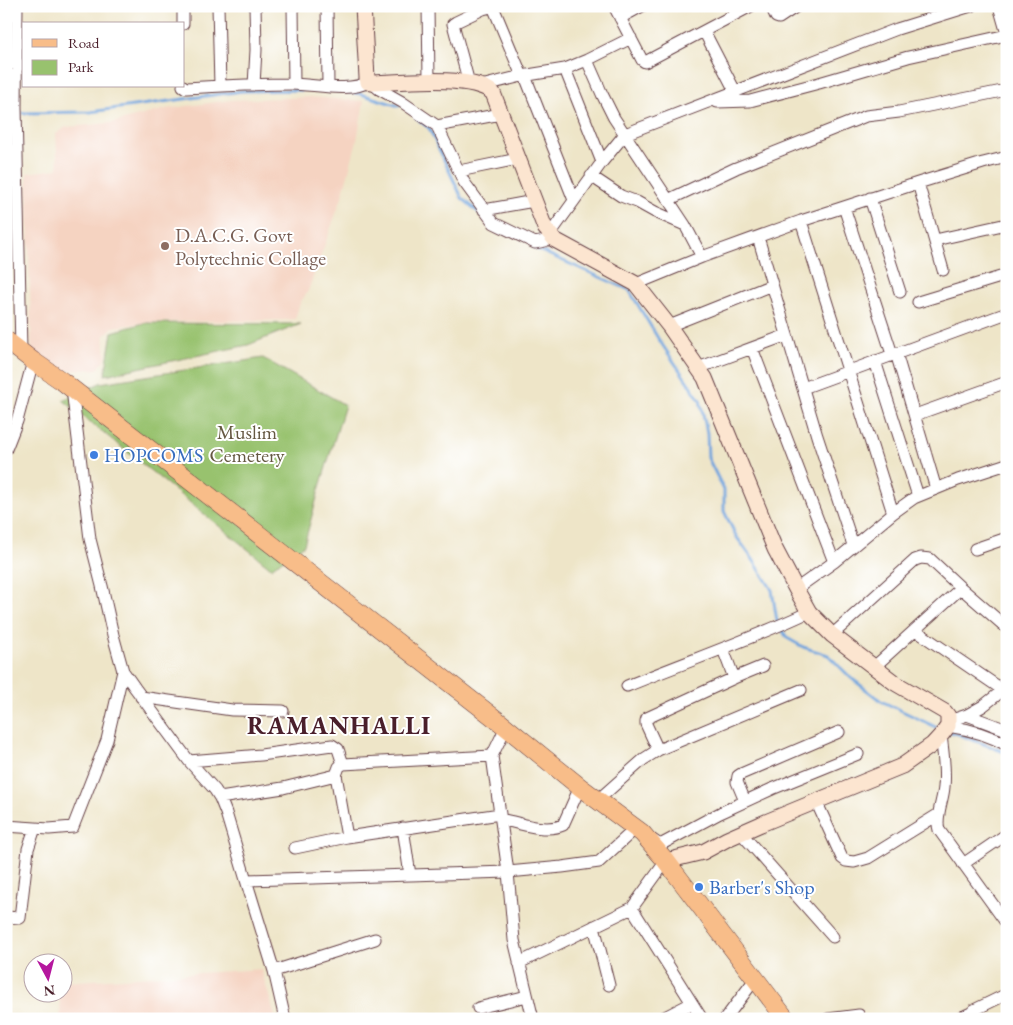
<svg xmlns="http://www.w3.org/2000/svg" width="1013" height="1025" viewBox="0 0 1013 1025" font-family="'EB Garamond',serif">
  <rect width="100%" height="100%" fill="#fff"/>
  <filter id="ink" filterUnits="userSpaceOnUse"><feTurbulence type="fractalNoise" baseFrequency=".02" numOctaves="2"/><feDisplacementMap in="SourceGraphic" scale="10" xChannelSelector="R" yChannelSelector="G"/><feConvolveMatrix kernelMatrix="1 2 1 2 8 2 1 2 1" color-interpolation-filters="sRGB"/></filter>
  <filter id="wash" filterUnits="userSpaceOnUse"><feTurbulence type="fractalNoise" baseFrequency=".0096" numOctaves="4" result="noise"/><feDisplacementMap in="SourceGraphic" scale="20" xChannelSelector="R" yChannelSelector="G"/><feGaussianBlur stdDeviation="1.12" result="paint"/><feColorMatrix in="noise" values="0 0 0 0 0 0 0 0 0 0 0 0 0 0 0 0 0 1.4 0 .05"/><feComposite in="paint" operator="in"/></filter>
  <g filter="url(#wash)">
    <rect width="100%" height="100%" fill="#eee5c8"/>
    <path fill="#f5d3c1" d="M310,97L364,101L357,140L342,197L308,291L300,303L295,319L284,320L150,322L113,327L104,336L106,357L98,369L63,371L32,370L27,173L58,169L56,134L66,127L112,123L166,109L231,100Z
      M261,969L276,1019H61L59,993L62,992L63,982Z"/>
    <path fill="#98c26e" stroke="#71704c" d="M144,323L301,324L248,345L105,375L112,332Z
      M263,358L345,405L319,490L304,545L271,568L63,400L100,383Z"/>
    <g fill="none" stroke-linecap="round" stroke-linejoin="round">
      <path stroke="#71a4dd" stroke-width="3" d="M347,92L361,94L399,106
        M6,112H8
        M23,113L90,112L242,91L303,90
        M416,118L429,128L462,198L483,216
        M534,248L629,290L659,340L700,400L707,433L708,458L724,490V511L736,536L754,561L772,590L777,621L787,638L803,647L828,655L851,678L881,701L940,729
        M951,732L958,734L1007,753"/>
    </g>
  </g>
  <g filter="url(#ink)">
    <g fill="none" stroke-linecap="round" stroke-linejoin="round">
      <defs>
        <path id="street" d="M17,6L16,107L21,351
          M218,6L220,86
          M293,6L294,84
          M327,6L328,86
          M428,6L429,80
          M614,6L642,60L645,62L751,6
          M771,6L776,17L779,18L797,6
          M999,6L1007,34
          M620,18L642,6
          M183,24V6
          M704,31L735,91
          M587,60L602,94L614,118L685,225L702,257
          M6,62L16,65H24
          M565,69L602,162
          M525,76L574,200
          M372,83L379,89L402,102L437,126L464,182L494,223L535,243L545,241L602,162L625,134L897,29L971,6
          M469,83L453,24L456,22L483,9L491,7L494,9L522,76
          M254,85L256,50L255,6
          M183,86L186,88C221,86 256,84 291,84C314,84 349,93 368,82
          M481,86L522,76L565,69L587,60L631,38
          M717,102L750,101L819,83L908,57L1007,35
          M437,126L501,114
          M459,171L518,159
          M591,176L621,196L637,202L655,212L685,225
          M918,183L943,270
          M870,198L900,292
          M668,200L736,168L866,116L899,112L1007,90
          M844,207L892,354
          M484,210L534,201
          M801,221L893,513
          M758,237L817,436L853,545
          M935,240L1007,224
          M636,284L702,257L801,221L918,183L983,163L1007,157
          M918,302L1007,275
          M669,326L772,285
          M752,348L834,562
          M896,353L936,489
          M875,361L918,496
          M698,368L787,335
          M803,388L1007,313
          M72,389L90,539L102,586L113,635L123,671L135,688L189,761L261,755L332,745L338,749L343,764
          M915,415L1007,382
          M6,449L17,421L33,361
          M975,549L1007,538
          M796,589L834,562L893,513L914,498L958,480L1007,464
          M915,630L1003,690
          M832,635L915,560L921,558L930,559L961,588L1007,628
          M723,649L734,678
          M874,667L961,588
          M627,686C688,661 750,640 809,612
          M141,697L232,710L283,711
          M967,715L1007,730
          M949,721L967,715L983,706L1007,687
          M948,726C968,729 989,735 1007,745
          M941,735C943,752 946,770 944,787C943,801 935,817 939,830L1007,924
          M658,750L646,724V721L647,718L734,678L763,666
          M189,761L215,790L220,798L283,788L336,775
          M593,795L599,799L644,759L658,750L801,690
          M220,798L226,813L246,880L508,872L492,756
          M745,801L737,782L738,776L741,774L839,732
          M816,801L842,858L846,861L854,862L868,858L939,814
          M500,814L347,837L336,775L339,767L343,764L492,756L506,727
          M501,819C519,823 545,833 563,825L580,787
          M6,826L35,828
          M403,828L410,875
          M741,833L833,937
          M650,838L660,845L720,813L772,789L858,754
          M295,848L347,837
          M963,864L1007,834
          M246,880L274,971L285,1019
          M632,908L702,1019
          M6,917L20,918L28,849L35,828L49,829L73,827L107,740L123,671
          M594,926L609,985
          M519,963L632,908L666,861
          M274,971L375,939
          M478,1008L527,996
          M533,1019L514,940L508,872L562,867L599,862L636,828
          M661,1019L692,1003
          M725,1019L756,978
          M828,1019L859,1015
          M958,1019L971,1013
          M971,1019V1013L974,1010L1007,994"/>
        <path id="secondary" d="M363,6L367,78L368,82L372,83C400,82 472,74 493,93L545,228L555,240L636,284L669,326L705,378L775,549L796,589L809,612L832,635L895,683L945,712L948,716V726L943,733L932,745L902,766L761,824L727,839L703,852L666,861"/>
        <path id="primary" d="M6,340L33,361L62,381L506,727L580,787L642,833L666,861L786,1019"/>
      </defs>
      <use href="#street" stroke="#633d43" stroke-width="13"/>
      <use href="#secondary" stroke="#633d43" stroke-width="17"/>
      <use href="#primary" stroke="#633d43" stroke-width="19"/>
      <use href="#street" stroke="#fff" stroke-width="11"/>
      <use href="#secondary" stroke="#fce5d0" stroke-width="15"/>
      <use href="#primary" stroke="#f8bd89" stroke-width="18"/>
    </g>
  </g>
  <circle fill="#8d6e63" stroke="#fff" stroke-width="2" cx="165" cy="246" r="5"/>
  <g fill="#3f7fe0" stroke="#fff" stroke-width="2">
    <circle cx="94" cy="455" r="5"/>
    <circle cx="699" cy="887" r="5"/>
  </g>
  <g text-anchor="middle" dominant-baseline="central" stroke-width="4" stroke-linejoin="round" paint-order="stroke">
    <g font-size="20" fill="#785e54" stroke="#fff" text-anchor="start">
      <text x="175" y="235">D.A.C.G. Govt<tspan x="175" dy="23">Polytechnic Collage</tspan></text>
    </g>
    <g font-size="20" fill="#655842" stroke="#fff">
      <text x="247" y="432">Muslim<tspan x="247" dy="23">Cemetery</tspan></text>
    </g>
    <g font-size="20" fill="#366cbe" stroke="#fff" text-anchor="start">
      <text x="104" y="455">HOPCOMS</text>
      <text x="709" y="887">Barber's Shop</text>
    </g>
    <g font-size="25" font-weight="bold" letter-spacing="1" fill="#4a1f2b" stroke="#fff">
      <text x="339" y="725">RAMANHALLI</text>
    </g>
  </g>
  <rect width="1013" height="1025" fill="none" stroke="#fff" stroke-width="25"/>
  <rect x="22" y="22" width="162" height="65" fill="#ffffff" stroke="#b7a5aa"/>
  <rect x="32" y="39" width="25" height="8" fill="#f8bd89" stroke="#b7a5aa"/>
  <text x="68" y="48" font-size="15" fill="#4a1f2b">Road</text>
  <rect x="32" y="60" width="25" height="15" fill="#98c26e" stroke="#b7a5aa"/>
  <text x="68" y="72" font-size="15" fill="#4a1f2b">Park</text>
  <g transform="translate(48 978) rotate(173)"><circle r="24" fill="#ffffff" stroke="#b7a5aa"/>
  <path d="M0-4L9 19L0 12L-9 19Z" fill="#b5179e"/>
  <text y="-8" font-size="14" font-weight="bold" text-anchor="middle" fill="#4a1f2b">N</text>
  </g>
</svg>
